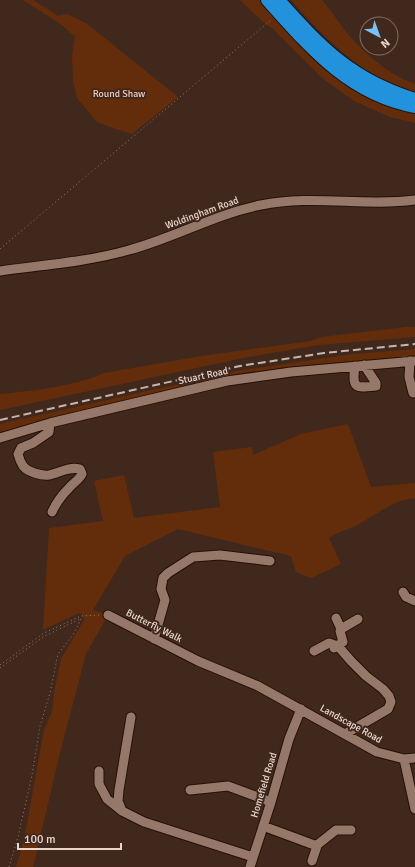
<svg xmlns="http://www.w3.org/2000/svg" width="415" height="867" viewBox="0 0 415 867" font-family="Signika,sans-serif">
  <rect width="100%" height="100%" fill="#41281c"/>
  <path fill="#632d0c" d="M23,0H33L58,16L67,14L86,23L178,97L132,134L119,130L97,122L77,98L73,81L72,57L75,37L62,25Z
    M240,0H261C289,32 315,67 352,89C372,101 394,107 415,113V123L390,117L354,101L322,78L272,28L263,22Z
    M291,0H322C331,10 338,21 346,32C363,52 390,76 415,84V92C363,78 325,39 291,0Z
    M406,327H415V337L319,345L243,358L0,410V394C32,391 76,386 104,373L201,356L311,341L321,337Z
    M415,349V357L277,369L187,387L0,432V424L236,371L353,354Z
    M348,424L371,487L415,483V499C399,496 370,519 355,526C346,530 338,532 329,538L341,564L311,578L296,572L291,556L178,529L125,556L93,610L108,615L86,654L60,753L33,867H16L24,840L44,730L52,712L54,693L61,659L84,620L82,614L79,613L43,630L49,528L103,521L94,481L124,475L134,518L220,507L213,452L252,447L253,455L301,434Z"/>
  <g fill="none" stroke-linecap="round" stroke-linejoin="round">
    <defs>
      <path id="minor" d="M0,271C43,265 87,262 129,250C174,238 215,214 261,205C312,194 364,207 415,200
        M410,361L409,377L413,393
        M355,366C352,389 355,388 376,386V383L364,365
        M50,423L49,432L33,443L21,448L18,454C19,458 21,463 23,466C28,472 41,476 49,475C59,473 69,466 80,469L82,474C79,480 73,483 69,488C62,495 56,503 52,512
        M0,438L50,423L227,381L291,372L415,361
        M403,592L406,597L415,601
        M108,615L198,661L258,686L377,752L404,759L415,758
        M336,618L341,629
        M154,639L165,600L161,589L163,578L168,573L193,557L220,555L270,561
        M334,648L343,642L340,631L341,629L358,619
        M314,651L329,643L338,646L351,661L366,676L383,689L389,696L391,702L388,709L345,734
        M404,759L415,809
        M99,771V784L107,799L122,811L144,822L253,857
        M190,790L228,786L271,802
        M122,811L118,801L119,790L131,717
        M263,826L317,846L312,861
        M317,845L336,830H351
        M250,867L271,802L289,739L301,709"/>
      <path id="highway" d="M267,0C309,47 349,95 415,107
        M279,0C322,48 351,79 415,99"/>
    </defs>
    <use href="#minor" stroke="#271005" stroke-width="11"/>
    <use href="#highway" stroke="#271005" stroke-width="14"/>
    <path stroke="#8f7a70" stroke-width="1" stroke-dasharray="1 3" stroke-linecap="butt" d="M0,249L271,20
      M0,665L44,633L81,616L99,615
      M0,668L25,650L45,636L80,619
      M9,867L18,837L32,775L40,726L50,693L58,654L73,635L81,619V616"/>
    <use href="#minor" stroke="#957869" stroke-width="9"/>
    <use href="#highway" stroke="#2392dd" stroke-width="12"/>
    <path stroke="#c7b5ad" stroke-width="2" stroke-dasharray="8 4" stroke-linecap="butt" d="M0,420L240,366L324,353L415,344"/>
  </g>
  <g text-anchor="middle" dominant-baseline="central" stroke-width="4" stroke-linejoin="round" paint-order="stroke">
    <g font-size="10" fill="#f2ccb9" stroke="#41281c">
      <text x="119" y="94">Round Shaw</text>
    </g>
    <g font-size="10" fill="#e7d7cf" stroke="#41281c">
      <text transform="translate(202 213) rotate(-20)">Woldingham Road</text>
      <text transform="translate(203 376) rotate(-12)">Stuart Road</text>
      <text transform="translate(154 626) rotate(27)">Butterfly Walk</text>
      <text transform="translate(351 724) rotate(29)">Landscape Road</text>
      <text transform="translate(264 785) rotate(-73)">Homefield Road</text>
    </g>
  </g>
  <g transform="translate(379 36) rotate(139)"><circle r="19" fill="#41281c" stroke="#836e64"/>
  <path d="M0-3L7 15L0 10L-7 15Z" fill="#79bff8"/>
  <text y="-6" font-size="11" font-weight="bold" text-anchor="middle" fill="#e7d7cf">N</text>
  </g>
  <path d="M18 843v6h103v-6" fill="none" stroke="#e7d7cf" stroke-width="2"/>
  <text x="24" y="843" font-size="12" fill="#e7d7cf" stroke="#41281c" stroke-width="3" paint-order="stroke">100 m</text>
</svg>
